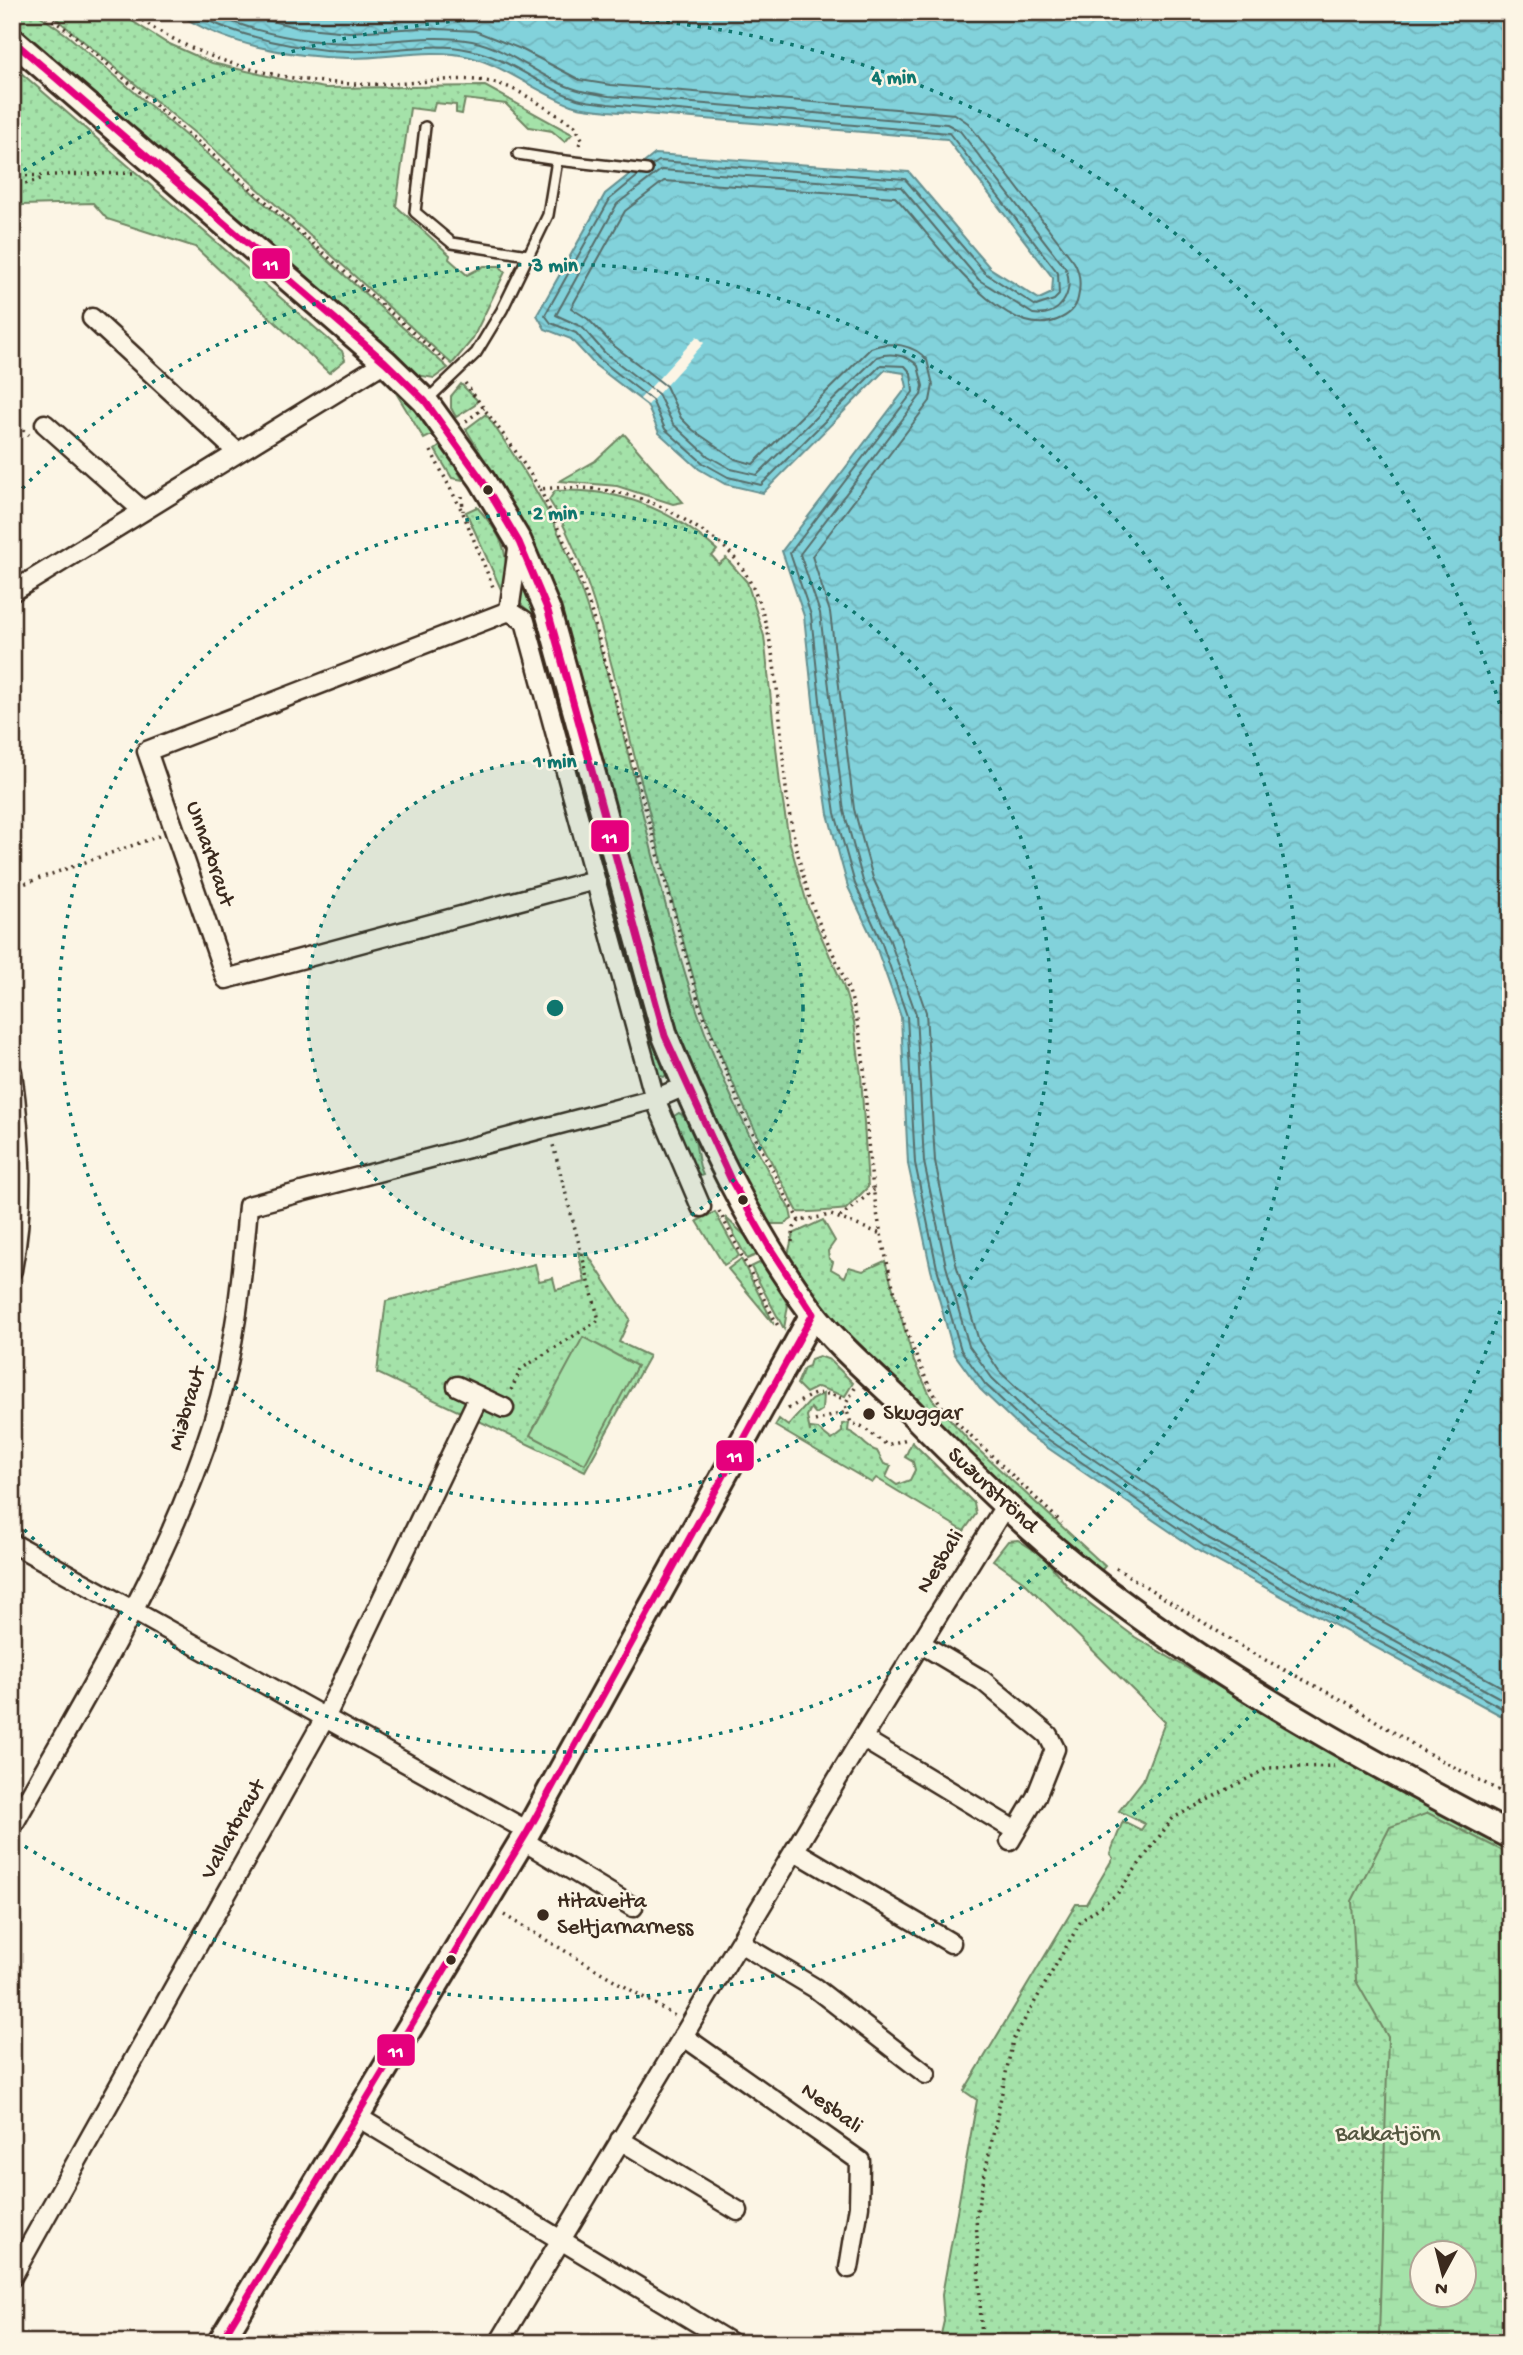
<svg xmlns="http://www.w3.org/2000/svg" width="1523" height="2355" viewBox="0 0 1523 2355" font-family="'Gochi Hand',sans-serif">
  <defs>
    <pattern id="grass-dots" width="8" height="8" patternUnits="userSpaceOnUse" patternTransform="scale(1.75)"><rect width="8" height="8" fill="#a4e2a9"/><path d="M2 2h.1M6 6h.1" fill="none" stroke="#8ec291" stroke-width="1.8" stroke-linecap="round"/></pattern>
    <pattern id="wetland-marsh" width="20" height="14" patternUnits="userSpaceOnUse" patternTransform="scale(1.75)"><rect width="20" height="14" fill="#a4e2a9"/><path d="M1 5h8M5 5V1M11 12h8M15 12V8" fill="none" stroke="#8ec291"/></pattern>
    <pattern id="water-waves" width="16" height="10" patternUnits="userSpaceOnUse" patternTransform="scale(1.75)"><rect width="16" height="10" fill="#82d2db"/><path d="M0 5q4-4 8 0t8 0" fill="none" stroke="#71b4bc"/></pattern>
  </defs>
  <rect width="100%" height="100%" fill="#fcf5e5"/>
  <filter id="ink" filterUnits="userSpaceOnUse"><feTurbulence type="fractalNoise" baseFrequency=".0143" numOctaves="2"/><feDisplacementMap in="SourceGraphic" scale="14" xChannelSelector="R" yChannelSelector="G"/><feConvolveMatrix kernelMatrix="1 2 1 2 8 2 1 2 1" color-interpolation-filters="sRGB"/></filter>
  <g filter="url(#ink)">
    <path fill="url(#grass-dots)" stroke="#708664" stroke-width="2" fill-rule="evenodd" d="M12,12H35L67,35L245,186L448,368L434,378L417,375L12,26Z
      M48,12H118L165,42L212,63L298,83L325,88L485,86L572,134L565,142L552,131L529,127L506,104L465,99L462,114L456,113V105L435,103L433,111L410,108L396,206L450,255L449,259L467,275L484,266H500L505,272L472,340L452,364L214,149Z
      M12,65L342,351L345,360L329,373L195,247L107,219L93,203L22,205L12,215Z
      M390,383L402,392L436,433L424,439Z
      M461,384L477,400L475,405L456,417L451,408V396Z
      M486,414C517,459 548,505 568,555C624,698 645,853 693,998C717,1072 751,1143 790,1210L792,1219L784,1224H768L743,1181L679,1042L502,490L466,429Z
      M624,434L683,502L673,504L617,486L560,481L595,461Z
      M443,444L463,480L452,478L435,450Z
      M555,491C617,487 671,509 717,550L712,556L719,564L726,558L747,582L764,636L780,784L789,840L808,907L843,985L854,1022L861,1075L868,1187L846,1209C841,1210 801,1213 798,1212C759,1140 720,1065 696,986C674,913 657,839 637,766C617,689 592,565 549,500Z
      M477,507C506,540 509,552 504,596L466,512Z
      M521,577L541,625L633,969L668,1073L664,1077L657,1075L537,627L529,611L518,602Z
      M679,1113C699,1122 694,1158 703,1175L698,1177L673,1123L674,1116Z
      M715,1212L739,1256L724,1265L697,1221Z
      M725,1217L750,1240L759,1254L747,1259Z
      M823,1220L835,1241L828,1251L829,1259L833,1262L831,1269L845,1277L849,1267L863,1271L885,1261L914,1362L932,1399L972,1444L1105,1566L1100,1572L1051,1534L841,1330L788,1255L793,1234Z
      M578,1252L588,1255L630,1319L619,1342L649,1356L585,1471L377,1373L386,1301L535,1264L539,1281L553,1278L556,1290L585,1282Z
      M741,1259L773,1322V1323L728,1269Z
      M763,1261L788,1305L784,1329L751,1267Z
      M819,1356L830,1360L853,1383L845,1396L818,1387L806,1393L797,1384L804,1368L809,1366L811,1359Z
      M823,1394L822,1410L816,1414L811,1408L807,1416L810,1432V1428L818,1429L832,1440L842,1432V1424L849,1423L848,1431C861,1435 863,1447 877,1451L884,1464L891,1466L886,1477L897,1485L910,1480L915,1470L913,1462L905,1457L912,1442L974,1503L976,1514L964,1531L876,1478L872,1483L775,1426L779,1419L788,1426L811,1400Z
      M1018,1540L1043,1556L1068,1587L1135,1637L1364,1773L1511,1848V2343H939L944,2321L942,2295L977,2100L964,2091L1076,1904H1086L1113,1858L1110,1854L1123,1821L1141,1830L1145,1824L1119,1811L1143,1780L1165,1722L1024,1582L993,1560L1008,1541ZM1422,2254H1464V2296H1422Z"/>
    <path fill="url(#wetland-marsh)" stroke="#708664" stroke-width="2" fill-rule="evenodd" d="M1428,1813L1511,1855V2343H1382L1379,2337L1388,2037L1356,1981L1352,1901L1390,1827ZM1422,2254H1464V2296H1422Z"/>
    <path fill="#a4e2a9" stroke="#708664" stroke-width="2" d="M583,1337L637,1366L585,1464L530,1435Z"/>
    <path fill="url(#water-waves)" stroke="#668f8f" stroke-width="2" d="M176,12H1511V1721L1200,1552L1026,1433L980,1389L954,1353L931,1270L908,1164L901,1017L875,944L848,887L828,814L817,739L804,616L782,551L907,387L904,373L885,370L763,493L725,484L699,469L659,433L647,405L595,365L571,339L545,329L537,315L605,194L655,154L909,172L990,268L1039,299L1052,293L1053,278L947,139L608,111C596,109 582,109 571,105C536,92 507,67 470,57C431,47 388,59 348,58C292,57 223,45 176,12Z"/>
    <path fill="#fcf5e5" d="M697,336L704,343L648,405L640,399Z"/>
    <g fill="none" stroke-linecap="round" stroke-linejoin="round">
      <path stroke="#576d6a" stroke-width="2" d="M188,12C239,36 291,50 348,51C388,53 430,41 470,50C507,57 537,84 572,97C583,102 596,102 608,104L949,133L1058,273L1059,295L1054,300L1036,306L985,273L905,179L659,161L651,166
        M209,12C252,32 302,42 349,43C389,43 431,33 472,41C511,49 540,79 578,90C588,93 599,94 609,96L947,124L960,131L1066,269C1075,293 1060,318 1033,314L979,280L901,187L661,170L617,204L556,315L582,327L605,353L658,394L673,424L708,456L731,469L757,475L877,357C890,352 908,355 918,366L923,386L921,395L800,554L820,613L844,811L863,881L889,938L916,1014L924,1162L946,1266L969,1346L992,1378L1036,1420L1208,1538L1511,1704
        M234,12L296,27L349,32L420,28L475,31L521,49L580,80L611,85L955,114L968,123L1074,262C1080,272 1081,286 1078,298C1076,310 1067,316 1057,320C1001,344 929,231 895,197L664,181L625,211L571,308L588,319L613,345L666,386L681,418L693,430L735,459L753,464L871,348C889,340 915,345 927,360L933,385L930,401L812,556L830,612L854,809L873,878L899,934L926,1012L935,1161L956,1264L979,1341L1000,1372L1043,1412L1214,1529L1511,1692
        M639,175L610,199L545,315L551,323L576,333L599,359L652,400L665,429L703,463L728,477L761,485L881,365L905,366L911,373L913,392L790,553L811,615L824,738L835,813L855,884L881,941L907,1016L915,1163L937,1268L961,1350L985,1384L1030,1427L1204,1546L1511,1713"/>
      <defs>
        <path id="lane" d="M425,127L415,212L452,243L528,255
          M557,160L647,170
          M427,400L476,353L502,310L548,215L557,160L518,154"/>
        <path id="street" d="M92,318L236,451
          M45,424L142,510
          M12,592L385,362
          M509,611L147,751L226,979L595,880
          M509,611L525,621L655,1099L701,1207
          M509,611L519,542
          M12,1072C21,1138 25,1205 12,1270
          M457,1386L504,1408
          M12,1543L528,1831
          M920,1643L982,1680L1048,1735L1055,1749L1036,1797L1010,1841
          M862,1738L1016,1831
          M12,1827C85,1696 168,1566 213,1422C235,1352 242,1279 248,1206L655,1099L685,1086
          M522,1840L633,1907
          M795,1851L951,1943
          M740,1943L815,1988L926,2074
          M683,2036L860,2161L859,2206L849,2268
          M356,2116L731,2343
          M620,2140L738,2211
          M12,2277L326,1716L479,1396
          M499,2343L862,1738L1005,1506"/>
        <path id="secondary" d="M12,40L385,362L425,401L482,480L519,542L548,611L665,1036C704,1131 749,1228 811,1311C839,1348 879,1380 912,1413C980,1482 1051,1552 1130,1609C1249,1696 1381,1768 1511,1836
          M220,2343L528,1831L813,1314"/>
      </defs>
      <use href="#lane" stroke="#3b2a1e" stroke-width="14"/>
      <use href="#street" stroke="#3b2a1e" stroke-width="23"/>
      <use href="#secondary" stroke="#3b2a1e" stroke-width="30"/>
      <path stroke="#3b2a1e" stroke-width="3.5" stroke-dasharray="2 5" stroke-linecap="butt" d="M41,12L70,32L219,160L445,361
        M131,12C203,67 300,87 389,84C422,83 463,75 495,83C522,89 551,112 575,126L582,139L578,147
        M12,176L133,173
        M12,188L41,179
        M465,383L514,449L540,489C593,484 643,492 688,522C702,531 721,542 732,555C788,619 775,746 792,828C798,856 805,886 815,913C829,948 848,979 856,1016C867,1061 865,1107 869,1154C876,1227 902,1353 946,1412L1062,1523
        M12,421L29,435
        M466,421L484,408
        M431,451L463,513L493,587
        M540,489L575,565L590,607L699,1004L744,1116L799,1221L831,1215L881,1234
        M462,496L463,511
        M12,888L159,836
        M719,1211L779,1328
        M840,1217L874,1190
        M792,1242L794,1228L799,1221
        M855,1388L845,1405L851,1423L861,1426L887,1445L907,1439
        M511,1390L521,1369L599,1320L553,1145
        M788,1409C814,1393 817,1388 846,1400
        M815,1421L846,1412
        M1116,1568L1254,1654L1346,1702L1422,1750L1511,1797
        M504,1915L675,2016
        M982,2343L976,2216L1013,2040L1081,1921L1117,1894L1173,1818L1268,1768L1334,1766"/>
      <use href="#lane" stroke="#fcf5e5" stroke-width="9"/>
      <use href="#street" stroke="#fcf5e5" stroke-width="18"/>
      <use href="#secondary" stroke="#fcf5e5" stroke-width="24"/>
      <defs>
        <path id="bus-1" d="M12,40L385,362L425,401L482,480L519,542L548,611L665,1036L731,1180L770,1248L813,1314L528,1831L220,2343"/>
      </defs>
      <use href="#bus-1" stroke="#fcf5e5" stroke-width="12"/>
      <use href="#bus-1" stroke="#e5007d" stroke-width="7"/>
    </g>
  </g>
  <circle cx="555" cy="1008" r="248" fill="#0f766e" fill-opacity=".12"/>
  <g fill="none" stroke="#0f766e" stroke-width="3.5" stroke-dasharray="3.5 7">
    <circle cx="555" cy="1008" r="248"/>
    <circle cx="555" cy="1008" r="496"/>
    <path d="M15 496A744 744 0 1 1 15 1520"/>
    <path d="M1509 1281A992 992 0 0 1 15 1840M15 176A992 992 0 0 1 1509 735"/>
  </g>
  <g fill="#3b2a1e" stroke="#fcf5e5" stroke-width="2.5">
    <circle cx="488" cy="490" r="6"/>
    <circle cx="743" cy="1200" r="6"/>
    <circle cx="869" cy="1414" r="7"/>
    <circle cx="543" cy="1915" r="7"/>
    <circle cx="451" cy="1960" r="6"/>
  </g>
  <g text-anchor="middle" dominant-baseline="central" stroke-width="5" stroke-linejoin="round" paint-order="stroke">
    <g font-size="23" fill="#3b2a1e" stroke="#fcf5e5">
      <text transform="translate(209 854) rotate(71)">Unnarbraut</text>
      <text transform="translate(188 1409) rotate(-74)">Miðbraut</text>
      <text transform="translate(992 1491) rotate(43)">Suðurströnd</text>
      <text transform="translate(941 1562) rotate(-58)">Nesbali</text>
      <text transform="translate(234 1830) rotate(-61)">Vallarbraut</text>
      <text transform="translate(831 2109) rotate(36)">Nesbali</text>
    </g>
    <g font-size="23" fill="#3b2a1e" stroke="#fcf5e5" text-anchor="start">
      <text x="883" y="1414">Skuggar</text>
      <text x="557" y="1902">Hitaveita<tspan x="557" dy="26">Seltjarnarness</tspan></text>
    </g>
    <g font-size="23" fill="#555841" stroke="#fcf5e5">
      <text x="1388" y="2135">Bakkatjörn</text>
    </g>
  </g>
  <circle cx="555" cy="1008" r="10" fill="#0f766e" stroke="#fcf5e5" stroke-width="3.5"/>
  <g font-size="21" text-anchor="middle" font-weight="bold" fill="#0f766e" stroke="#fcf5e5" stroke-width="5" stroke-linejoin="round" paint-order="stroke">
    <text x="894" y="83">4 min</text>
    <text x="555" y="271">3 min</text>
    <text x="555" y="519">2 min</text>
    <text x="555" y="767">1 min</text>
  </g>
  <g stroke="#fcf5e5" stroke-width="2.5">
    <rect x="251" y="247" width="40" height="33" rx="7" fill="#e5007d"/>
    <rect x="590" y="819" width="40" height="34" rx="7" fill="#e5007d"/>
    <rect x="715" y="1439" width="40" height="33" rx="7" fill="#e5007d"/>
    <rect x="376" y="2033" width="40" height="34" rx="7" fill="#e5007d"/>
  </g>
  <g font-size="19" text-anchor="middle" font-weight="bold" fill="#fff">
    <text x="271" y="270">11</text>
    <text x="610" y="843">11</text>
    <text x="735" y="1462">11</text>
    <text x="396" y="2057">11</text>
  </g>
  <rect width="1523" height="2355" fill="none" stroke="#fcf5e5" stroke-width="42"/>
  <rect x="21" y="21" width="1481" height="2313" fill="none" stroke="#3b2a1e" stroke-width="2.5" filter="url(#ink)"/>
  <g transform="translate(1443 2274) rotate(187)"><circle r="33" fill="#fcf5e5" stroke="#afa495" stroke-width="2"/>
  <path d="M0-5L12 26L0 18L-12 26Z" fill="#3b2a1e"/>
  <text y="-10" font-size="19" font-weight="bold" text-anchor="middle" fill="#3b2a1e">N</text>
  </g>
</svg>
